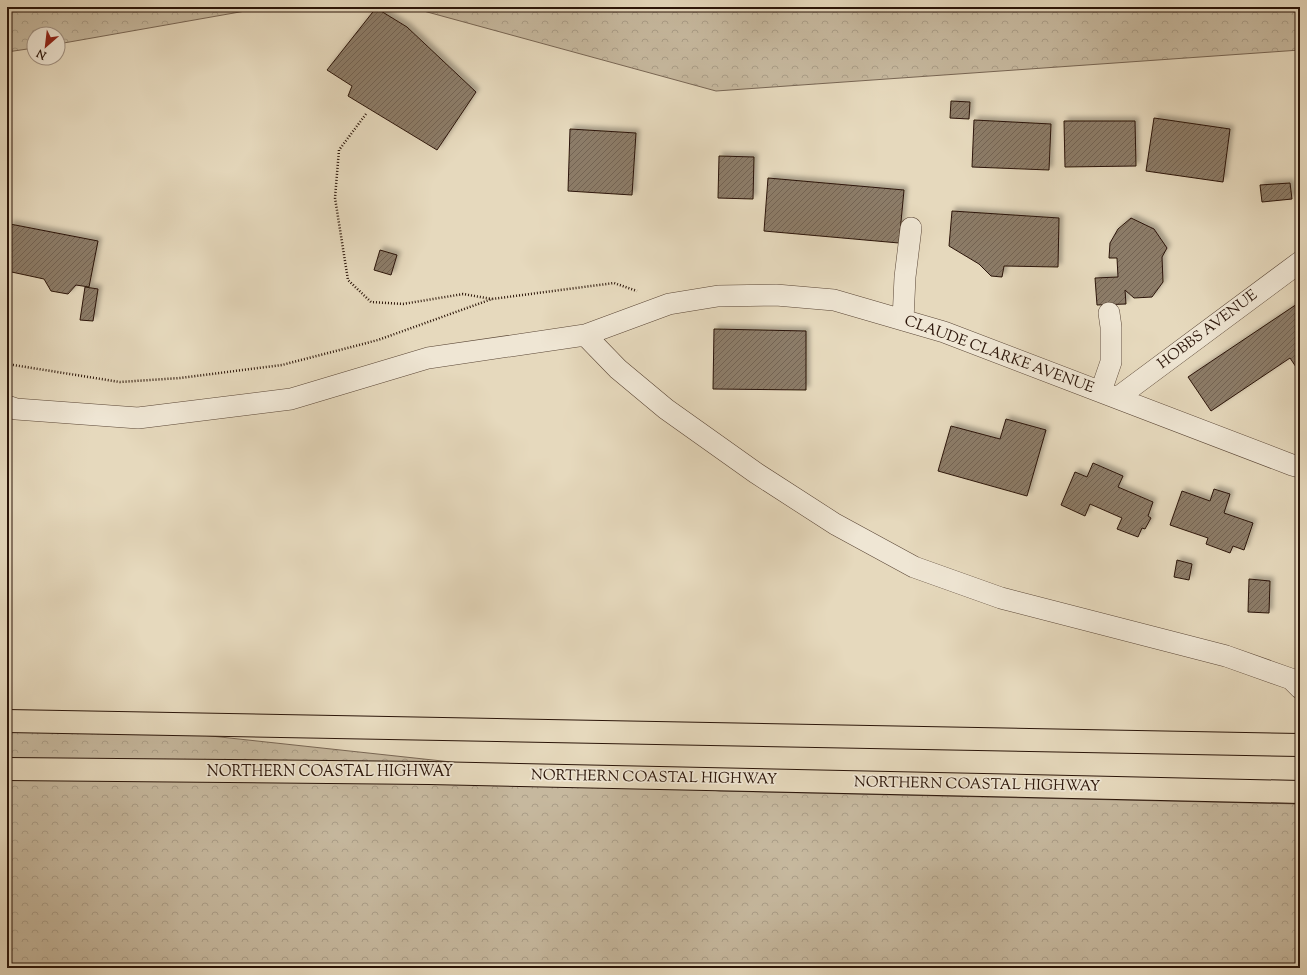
<svg xmlns="http://www.w3.org/2000/svg" width="1307" height="975" viewBox="0 0 1307 975" font-family="'Sorts Mill Goudy',serif">
  <defs>
    <pattern id="forest-crowns" width="20" height="18" patternUnits="userSpaceOnUse"><rect width="20" height="18" fill="#c6b89e"/><path d="M2 6a3 3 0 1 1 6 0M12 15a3 3 0 1 1 6 0" fill="none" stroke="#aa9d87"/></pattern>
    <pattern id="building-hatch" width="6" height="6" patternUnits="userSpaceOnUse"><rect width="6" height="6" fill="#8c7b67"/><path d="M-1 1l2-2M0 6l6-6M5 7l2-2" fill="none" stroke="#736453"/></pattern>
    <filter id="shadow"><feDropShadow dx="3.5" dy="-3.5" stdDeviation="2" flood-color="#0004"/></filter>
  </defs>
  <rect width="100%" height="100%" fill="#e6d9bd"/>
  <filter id="stains"><feTurbulence type="fractalNoise" baseFrequency=".005" numOctaves="4"/><feColorMatrix values="0 0 0 0 .2 0 0 0 0 .09 0 0 0 0 .02 0 0 0 .5 -.17"/></filter>
  <radialGradient id="worn" r=".72"><stop offset=".6" stop-color="#630" stop-opacity="0"/><stop offset="1" stop-color="#630" stop-opacity=".3"/></radialGradient>
  <path fill="url(#forest-crowns)" stroke="#786654" d="M7,7H268L58,44V34H34V48L7,52Z
    M409,7H1300V50L716,91Z
    M7,714L720,791L1300,804V968H7Z"/>
  <path fill="url(#building-hatch)" stroke="#2b1509" filter="url(#shadow)" d="M376,8L407,27L476,92L437,150L348,96L352,86L327,70Z
    M951,101L970,102L969,119L950,118Z
    M1154,118L1230,129L1223,182L1146,171Z
    M974,120L1051,124L1049,170L972,167Z
    M1064,121H1135L1136,166L1065,167Z
    M570,129L636,133L632,195L568,191Z
    M719,156L754,157L753,199L718,198Z
    M768,178L904,190L899,243L764,231Z
    M1290,183L1292,199L1262,202L1260,185Z
    M952,211L1059,218L1058,267L1004,266L1002,277L991,276L979,264L949,246Z
    M1131,218L1154,229L1167,248L1162,257L1163,282L1152,297L1134,298L1125,290L1126,304L1097,305L1095,278L1118,277L1117,258H1109L1110,243L1118,229Z
    M10,224L98,241L89,287L76,285L68,294L51,291L44,279L7,271V242Z
    M380,250L397,255L391,275L374,270Z
    M85,287L98,289L93,321L80,320Z
    M1300,302V373L1290,358L1211,411L1188,377Z
    M714,329L806,331V390L713,389Z
    M1006,419L1046,430L1027,496L938,471L951,426L1000,439Z
    M1093,463L1123,476L1118,487L1153,502L1148,516L1151,518L1145,529L1142,528L1138,537L1117,529L1122,518L1090,504L1085,516L1061,505L1075,472L1087,477Z
    M1214,489L1230,494L1224,513L1253,523L1244,550L1233,546L1230,553L1206,544L1208,538L1170,525L1182,491L1210,501Z
    M1177,560L1192,564L1189,580L1174,577Z
    M1249,579L1270,581L1269,613L1248,612Z
    M1300,581V604L1296,603Z"/>
  <g fill="none" stroke-linecap="round" stroke-linejoin="round">
    <defs>
      <path id="minor" d="M903,320L905,277L911,228
        M585,335L618,369L666,409L756,473L835,524L914,567L1001,598L1226,656L1291,679L1300,688
        M1101,391L1111,362V327L1109,313
        M1117,398L1300,262
        M7,406L16,409L138,418L291,399L428,358L585,335L669,304L718,296L776,295L834,300L944,332L1292,465L1300,467"/>
      <path id="trunk" d="M7,721L1300,745
        M7,769L429,773L1300,792"/>
    </defs>
    <use href="#minor" stroke="#5a4636" stroke-width="22"/>
    <use href="#trunk" stroke="#2b1509" stroke-width="24"/>
    <path stroke="#2b1509" stroke-width="2.5" stroke-dasharray="1 2" stroke-linecap="butt" d="M366,114L339,150L335,198L348,280L371,302L403,304L463,294L492,299
      M7,364L120,382L180,378L282,365L378,340L492,299L614,283L637,291"/>
    <use href="#minor" stroke="#efe6d4" stroke-width="21"/>
    <use href="#trunk" stroke="#e6d9bd" stroke-width="22"/>
  </g>
  <g text-anchor="middle" dominant-baseline="central" stroke-width="3.5" stroke-linejoin="round" paint-order="stroke">
    <g font-size="15" fill="#2b1509" stroke="#efe6d4">
      <text transform="translate(1208 330) rotate(-37)">HOBBS AVENUE</text>
      <text transform="translate(999 355) rotate(20)">CLAUDE CLARKE AVENUE</text>
      <text x="330" y="772">NORTHERN COASTAL HIGHWAY</text>
      <text transform="translate(654 778) rotate(1)">NORTHERN COASTAL HIGHWAY</text>
      <text transform="translate(977 785) rotate(1)">NORTHERN COASTAL HIGHWAY</text>
    </g>
  </g>
  <rect width="1307" height="975" fill="none" stroke="#e6d9bd" stroke-width="24"/>
  <rect x="8" y="8" width="1291" height="959" fill="none" stroke="#2b1509" stroke-width="2"/>
  <rect x="12" y="12" width="1283" height="951" fill="none" stroke="#2b1509"/>
  <g transform="translate(46 46) rotate(208)"><circle r="19" fill="#efe6d4" stroke="#a19283"/>
  <path d="M0-3L7 15L0 10L-7 15Z" fill="#8f2418"/>
  <text y="-6" font-size="11" font-weight="bold" text-anchor="middle" fill="#2b1509">N</text>
  </g>
  <rect width="100%" height="100%" filter="url(#stains)"/>
  <rect width="100%" height="100%" fill="url(#worn)"/>
</svg>
